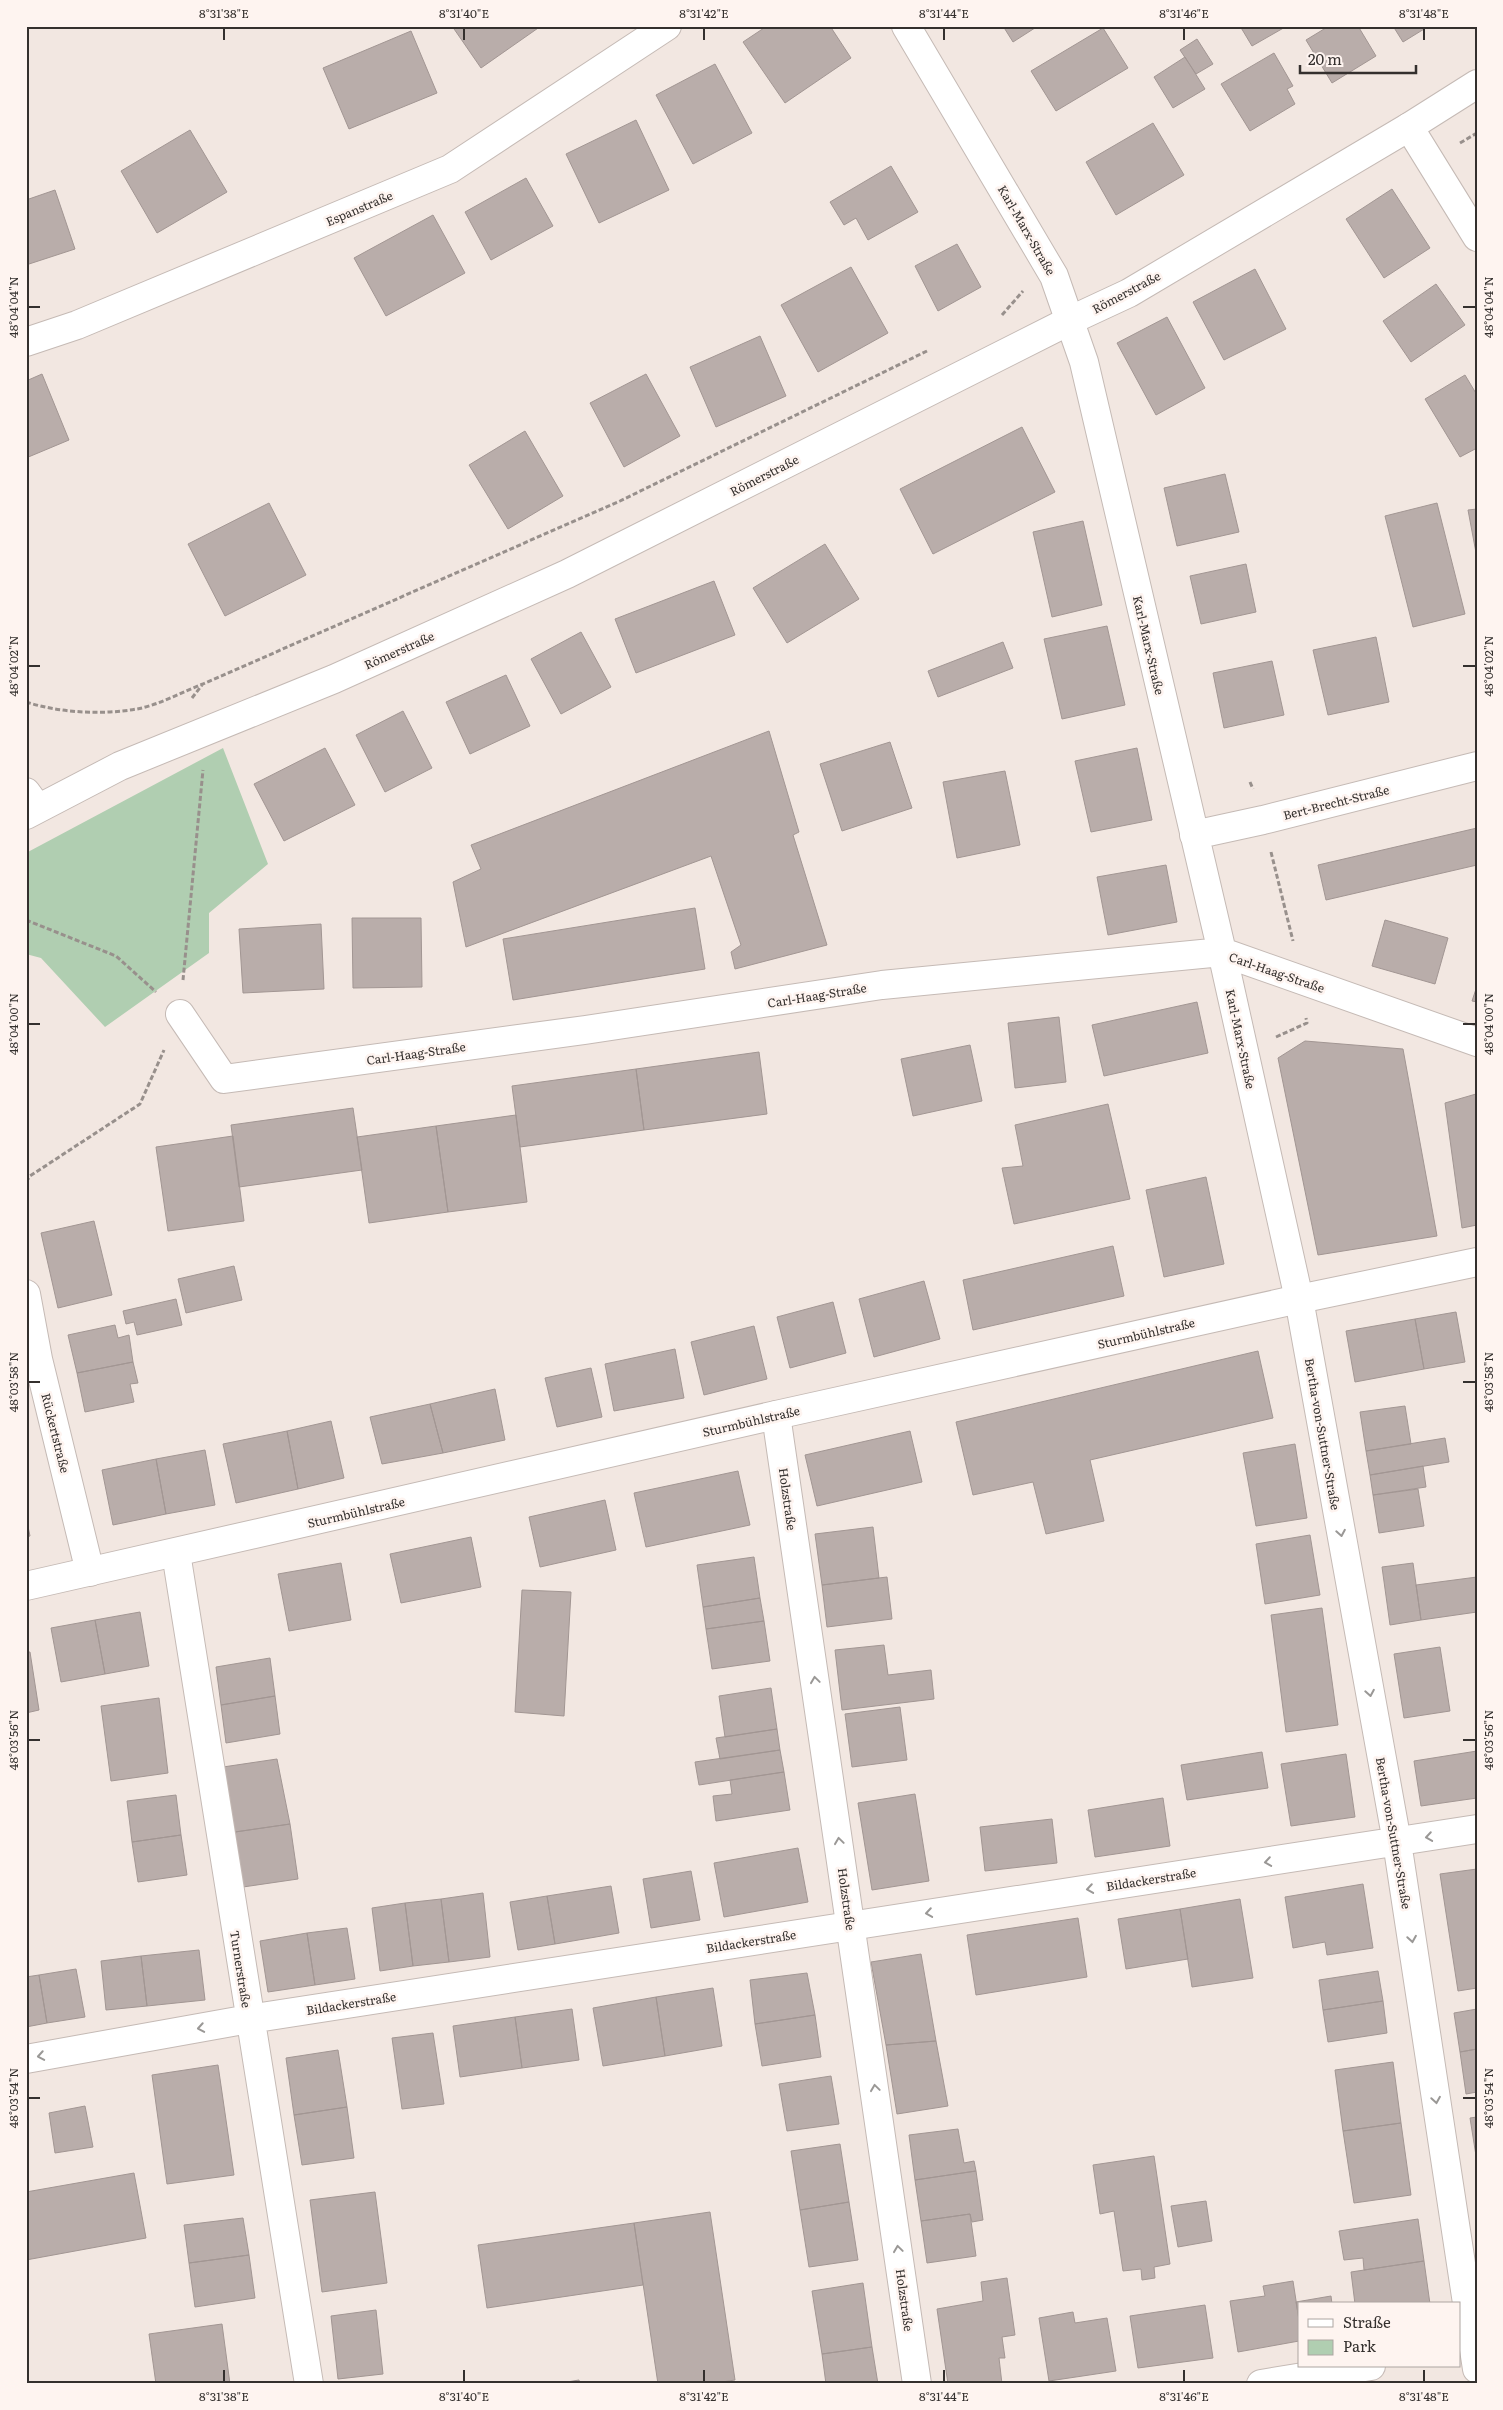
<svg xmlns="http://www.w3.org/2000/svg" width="1503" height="2410" viewBox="0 0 1503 2410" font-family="Literata,serif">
  <rect width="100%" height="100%" fill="#f2e7e1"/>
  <path fill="#b0ceb1" d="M223,748L268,864L209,913V953L105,1027L41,958L26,954V853Z"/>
  <path fill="#b9adaa" stroke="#a29693" d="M452,26H541L481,68Z
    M767,26H830L851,58L785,103L743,42Z
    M1003,26H1038L1013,42Z
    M1240,26H1287L1252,46Z
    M1329,26H1358L1376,56L1332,83L1306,40Z
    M1393,26H1429L1403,42Z
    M1103,28L1128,68L1056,111L1031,71Z
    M411,31L437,93L349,129L323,68Z
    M1197,39L1213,64L1196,74L1180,50Z
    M1274,53L1293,86L1287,89L1295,104L1250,131L1221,84Z
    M1185,57L1205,89L1173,108L1154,77Z
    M715,64L752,133L693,164L656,95Z
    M636,120L669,190L599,223L566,154Z
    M1153,123L1184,175L1116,215L1086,162Z
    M190,130L227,192L157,233L121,171Z
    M891,166L918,212L868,240L856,218L844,225L830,202Z
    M526,178L553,226L491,260L465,212Z
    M1392,189L1430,248L1384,278L1346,219Z
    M55,190L75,249L26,265V200Z
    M433,215L465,273L386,316L354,258Z
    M957,244L981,287L938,311L915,266Z
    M851,267L888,333L818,372L781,305Z
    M1255,269L1286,329L1224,360L1193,302Z
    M1436,284L1465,325L1411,362L1383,321Z
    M1167,317L1205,388L1156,415L1117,343Z
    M760,336L786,396L716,427L690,367Z
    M42,374L69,440L26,458V381Z
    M646,374L680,436L624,467L590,403Z
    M1465,375L1477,395V448L1460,457L1425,399Z
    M1022,427L1055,492L933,554L900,489Z
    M525,431L563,496L508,529L469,465Z
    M1225,474L1239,532L1177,546L1164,488Z
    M269,503L306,575L225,616L188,544Z
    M1437,503L1465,614L1413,627L1385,516Z
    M1477,509V558L1468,510Z
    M1083,521L1102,605L1052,617L1033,532Z
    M825,544L859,599L787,643L753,588Z
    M1246,564L1256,612L1201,624L1190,576Z
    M714,581L735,635L636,673L615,619Z
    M1107,626L1125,705L1062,719L1044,639Z
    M581,632L611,687L561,714L531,659Z
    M1376,637L1389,702L1328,715L1313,650Z
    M1003,642L1013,668L938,697L928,671Z
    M1272,661L1284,715L1224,728L1213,673Z
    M506,675L530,726L470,754L446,702Z
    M403,711L432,768L385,792L356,735Z
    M769,731L799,832L793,835L827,945L735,969L731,952L741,945L711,856L466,947L453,882L481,869L471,845Z
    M890,742L912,808L842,831L820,764Z
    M325,748L355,805L284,841L254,784Z
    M1137,748L1152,820L1091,832L1075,761Z
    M1005,771L1020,845L957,858L943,782Z
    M1477,828V865L1326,900L1318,865Z
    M1166,865L1177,922L1108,935L1097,877Z
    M695,908L705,969L513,1000L503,939Z
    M352,918H421L422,987L353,988Z
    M1385,920L1448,938L1435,984L1372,966Z
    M321,924L324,989L243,993L239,929Z
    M1477,986V1002L1472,1001Z
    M1197,1002L1208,1053L1104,1076L1092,1025Z
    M1059,1017L1066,1082L1015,1088L1008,1023Z
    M1305,1041L1403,1049L1437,1236L1318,1255L1278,1058Z
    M970,1045L982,1101L913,1116L901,1059Z
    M759,1052L767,1114L644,1130L636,1069Z
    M636,1069L644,1130L520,1147L512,1086Z
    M1476,1094L1477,1225L1462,1228L1445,1103Z
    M1108,1104L1130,1199L1014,1224L1002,1168L1023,1166L1015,1125Z
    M353,1108L362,1170L239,1187L231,1125Z
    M516,1115L527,1202L448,1212L436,1126Z
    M436,1126L448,1212L369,1223L357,1137Z
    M233,1136L244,1221L168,1231L156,1147Z
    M1206,1177L1224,1264L1164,1277L1146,1190Z
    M94,1221L112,1295L58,1308L41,1233Z
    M1113,1246L1124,1296L973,1330L963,1280Z
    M234,1266L242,1300L186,1313L178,1279Z
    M924,1281L940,1339L874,1357L859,1299Z
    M176,1299L182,1325L137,1335L134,1322L126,1324L123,1311Z
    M833,1302L846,1353L790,1368L777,1317Z
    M1456,1312L1465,1362L1424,1369L1415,1319Z
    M1415,1319L1424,1369L1355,1382L1346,1331Z
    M115,1325L118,1338L129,1335L133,1362L77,1373L68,1335Z
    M754,1326L767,1379L704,1395L691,1342Z
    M675,1349L684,1398L614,1411L605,1364Z
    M1258,1351L1273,1418L1090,1460L1104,1521L1046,1534L1033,1482L973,1495L956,1422Z
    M133,1362L138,1383L130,1384L134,1402L85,1412L77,1373Z
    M591,1368L602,1417L557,1427L545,1378Z
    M495,1389L505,1440L443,1453L430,1404Z
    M430,1404L443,1453L382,1464L370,1417Z
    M1405,1406L1411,1444L1366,1451L1360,1412Z
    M331,1421L344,1478L298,1489L287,1431Z
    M287,1431L298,1489L236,1503L223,1444Z
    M910,1431L922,1482L817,1506L805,1455Z
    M1445,1438L1449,1462L1370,1475L1366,1451Z
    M1295,1444L1307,1518L1256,1526L1243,1453Z
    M205,1450L215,1505L166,1514L156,1459Z
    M156,1459L166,1514L113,1525L102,1470Z
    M1423,1466L1426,1487L1373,1495L1370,1475Z
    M738,1471L750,1525L646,1547L634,1493Z
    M1418,1489L1424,1526L1379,1533L1373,1495Z
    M605,1500L616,1550L540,1567L529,1517Z
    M26,1517L30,1536L26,1537Z
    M873,1527L879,1578L822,1585L815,1534Z
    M1310,1535L1320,1595L1265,1604L1256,1544Z
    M471,1537L481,1587L401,1603L390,1554Z
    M754,1557L760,1598L703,1607L697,1565Z
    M341,1563L351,1620L289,1631L278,1574Z
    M1413,1563L1421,1620L1390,1625L1382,1567Z
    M887,1577L892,1619L827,1627L822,1585Z
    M1477,1577V1612L1421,1620L1416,1585Z
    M522,1590L571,1592L564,1716L515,1712Z
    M760,1598L764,1621L706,1629L703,1607Z
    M1322,1608L1338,1725L1286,1732L1271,1615Z
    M140,1612L149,1666L105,1674L95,1620Z
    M95,1620L105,1674L61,1682L51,1628Z
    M764,1621L770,1661L712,1669L706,1629Z
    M884,1645L888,1675L931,1670L934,1699L842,1710L835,1650Z
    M1440,1647L1450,1711L1404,1718L1394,1654Z
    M26,1652H30L39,1710L26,1713Z
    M270,1658L275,1696L221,1705L216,1667Z
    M771,1688L777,1729L725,1737L719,1696Z
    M275,1696L280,1734L226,1743L221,1705Z
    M159,1698L168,1773L111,1781L101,1706Z
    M900,1707L907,1760L852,1767L845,1714Z
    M777,1729L780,1750L720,1759L716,1738Z
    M780,1750L784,1772L699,1785L695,1762Z
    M1477,1751V1798L1421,1806L1414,1761Z
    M1262,1752L1268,1788L1187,1800L1181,1765Z
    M1346,1754L1355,1817L1291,1826L1281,1764Z
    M277,1759L290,1824L235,1832L223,1767Z
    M784,1772L790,1810L716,1821L713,1796L732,1794L730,1780Z
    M915,1794L929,1881L872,1890L858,1803Z
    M176,1795L181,1835L132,1842L127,1801Z
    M1163,1798L1170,1846L1095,1857L1088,1810Z
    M1052,1819L1057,1863L985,1871L980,1827Z
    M290,1824L298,1879L243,1887L235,1832Z
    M181,1835L187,1875L138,1882L132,1842Z
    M798,1848L808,1902L724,1917L714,1863Z
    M1477,1869V1988L1458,1991L1440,1874Z
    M691,1871L700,1920L651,1928L643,1879Z
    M1363,1884L1373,1948L1327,1955L1325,1942L1293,1948L1285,1897Z
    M611,1886L619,1933L555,1944L547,1896Z
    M483,1893L490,1957L449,1962L441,1899Z
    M547,1896L555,1944L518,1950L510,1902Z
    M441,1899L449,1962L413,1966L405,1903Z
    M1240,1899L1253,1978L1192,1987L1180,1909Z
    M405,1903L413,1966L380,1971L372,1908Z
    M1180,1909L1188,1959L1126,1969L1118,1919Z
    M1078,1918L1087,1977L976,1995L967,1935Z
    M347,1928L355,1979L315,1985L307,1933Z
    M307,1933L315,1985L268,1992L260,1941Z
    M199,1950L205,2000L147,2006L141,1956Z
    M921,1954L936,2041L886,2045L871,1962Z
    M141,1956L147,2006L106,2010L101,1961Z
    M76,1969L85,2017L47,2023L39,1975Z
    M1378,1971L1383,2001L1323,2010L1319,1980Z
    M807,1973L815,2015L755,2024L750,1980Z
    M39,1975L47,2023L26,2027V1977Z
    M713,1988L722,2046L665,2056L656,1997Z
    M656,1997L665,2056L603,2066L593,2008Z
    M1383,2001L1387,2033L1328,2042L1323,2010Z
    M572,2009L579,2060L522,2068L515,2017Z
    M1477,2009V2049L1460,2052L1454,2013Z
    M815,2015L821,2057L762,2066L755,2024Z
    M515,2017L522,2068L460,2077L453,2026Z
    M433,2033L444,2104L402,2109L392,2038Z
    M936,2041L948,2106L897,2114L886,2045Z
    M1477,2049V2092L1466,2094L1460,2052Z
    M338,2050L347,2107L294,2115L286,2058Z
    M1393,2062L1401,2123L1343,2131L1335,2070Z
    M218,2065L234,2175L167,2184L152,2075Z
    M831,2076L839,2124L787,2131L779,2084Z
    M85,2106L93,2147L55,2153L49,2113Z
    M347,2107L354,2158L302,2165L294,2115Z
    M1477,2117V2162L1470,2118Z
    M1401,2123L1411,2195L1354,2203L1343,2131Z
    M958,2129L964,2163L974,2161L976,2171L915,2180L909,2135Z
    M840,2144L849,2202L800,2210L791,2151Z
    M1154,2156L1170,2264L1154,2267L1155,2278L1142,2280L1141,2269L1123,2271L1114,2211L1100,2214L1093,2165Z
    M976,2171L983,2220L972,2222L970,2214L921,2221L915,2180Z
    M134,2173L146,2238L26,2260V2192Z
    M375,2192L387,2283L322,2292L310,2200Z
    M1206,2201L1212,2241L1178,2247L1171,2206Z
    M849,2202L858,2260L809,2267L800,2210Z
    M710,2212L735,2380L709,2384H658L634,2223Z
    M970,2214L976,2256L927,2263L921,2221Z
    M243,2218L249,2255L189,2263L184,2225Z
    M1418,2219L1424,2261L1364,2270L1363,2258L1344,2260L1339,2231Z
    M634,2223L643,2285L487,2308L478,2245Z
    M249,2255L255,2298L195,2307L189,2263Z
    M1424,2261L1430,2304H1355L1351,2272Z
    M1007,2278L1015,2335L1002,2337L1005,2358H999L1002,2384H948L937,2309L983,2301L981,2282Z
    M1293,2281L1299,2320V2341L1238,2352L1230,2301L1265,2296L1263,2286Z
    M863,2283L872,2347L822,2354L812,2291Z
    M1331,2296L1332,2304H1299V2320L1296,2302Z
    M1205,2305L1213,2358L1138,2368L1130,2316Z
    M376,2310L383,2374L338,2379L331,2316Z
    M1073,2312L1075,2323L1107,2318L1116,2371L1049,2381L1039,2318Z
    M222,2324L230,2384H156L149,2334Z
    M872,2347L878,2384H826L822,2354Z
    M579,2380L580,2384H555Z"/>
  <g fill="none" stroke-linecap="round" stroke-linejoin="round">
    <defs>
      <path id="street" d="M906,26L1054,276L1084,362L1222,952L1299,1299L1397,1842L1477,2369
        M1409,127L1477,237
        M26,342L77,325L450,169L667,26
        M26,792L37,807
        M1194,835L1263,820L1477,766
        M180,1014L224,1079L585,1030L882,985L1222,952L1477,1042
        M26,1294L38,1359L90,1572
        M776,1415L917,2384
        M176,1553L309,2384
        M26,2059L249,2019L1477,1829
        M1261,2384L1371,2366"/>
      <path id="secondary" d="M26,815L120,766L334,679L567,574L1071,320L1129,293L1409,127L1477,84
        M26,1586L776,1415L1299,1299L1477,1262"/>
    </defs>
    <use href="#street" stroke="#c5bab5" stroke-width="30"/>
    <use href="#secondary" stroke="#c5bab5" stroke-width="30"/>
    <path stroke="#98908c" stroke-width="3" stroke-dasharray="5 2.5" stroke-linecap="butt" d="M1460,143L1477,133
      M1002,315L1023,291
      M192,698L202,685
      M26,702C61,713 102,715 137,709C159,705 182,692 203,684L620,501L927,351
      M1250,782L1253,789
      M1271,852L1293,941
      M26,920L116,956L156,992
      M183,980L203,770
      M1276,1037L1307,1023L1306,1018
      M26,1182L30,1176L140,1104L164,1050"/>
    <use href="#street" stroke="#fff" stroke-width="28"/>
    <use href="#secondary" stroke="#fff" stroke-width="28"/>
  </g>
  <defs><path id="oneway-chevron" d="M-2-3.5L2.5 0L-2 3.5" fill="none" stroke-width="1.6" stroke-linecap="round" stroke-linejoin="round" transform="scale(1.25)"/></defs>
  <g stroke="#9a9896">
    <use href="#oneway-chevron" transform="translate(1341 1533) rotate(80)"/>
    <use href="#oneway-chevron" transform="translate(815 1680) rotate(-98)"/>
    <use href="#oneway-chevron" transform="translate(1370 1693) rotate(80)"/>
    <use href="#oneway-chevron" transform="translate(1429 1837) rotate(171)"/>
    <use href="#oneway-chevron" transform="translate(839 1841) rotate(-98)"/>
    <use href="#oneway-chevron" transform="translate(1268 1862) rotate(171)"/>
    <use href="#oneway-chevron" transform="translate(1090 1889) rotate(171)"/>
    <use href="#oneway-chevron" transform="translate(929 1913) rotate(171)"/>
    <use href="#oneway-chevron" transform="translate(1412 1939) rotate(81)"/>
    <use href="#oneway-chevron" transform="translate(201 2028) rotate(170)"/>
    <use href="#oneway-chevron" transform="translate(41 2056) rotate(170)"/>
    <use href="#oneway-chevron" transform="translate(875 2088) rotate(-98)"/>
    <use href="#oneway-chevron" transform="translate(1436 2100) rotate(81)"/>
    <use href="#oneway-chevron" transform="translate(898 2249) rotate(-98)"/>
  </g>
  <path fill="none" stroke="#34302e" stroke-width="2" d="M224,28V40M464,28V40M704,28V40M944,28V40M1184,28V40M1424,28V40M28,307H40M1463,307H1476M28,666H40M1463,666H1476M28,1024H40M1463,1024H1476M28,1382H40M1463,1382H1476M28,1740H40M1463,1740H1476M28,2098H40M1463,2098H1476M224,2370V2382M464,2370V2382M704,2370V2382M944,2370V2382M1184,2370V2382M1424,2370V2382"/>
  <g text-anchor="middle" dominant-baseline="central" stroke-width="5" stroke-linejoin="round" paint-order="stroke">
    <g font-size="12" fill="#34302e" stroke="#fef4f0">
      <text transform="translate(359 208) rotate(-23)">Espanstraße</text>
      <text transform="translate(1027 230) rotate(60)">Karl-Marx-Straße</text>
      <text transform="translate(1126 292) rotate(-28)">Römerstraße</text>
      <text transform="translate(764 475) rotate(-27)">Römerstraße</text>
      <text transform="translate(1149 645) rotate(77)">Karl-Marx-Straße</text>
      <text transform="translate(399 650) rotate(-24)">Römerstraße</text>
      <text transform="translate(1336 802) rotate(-14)">Bert-Brecht-Straße</text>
      <text transform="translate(1277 972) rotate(19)">Carl-Haag-Straße</text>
      <text transform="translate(817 995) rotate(-9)">Carl-Haag-Straße</text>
      <text transform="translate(1241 1039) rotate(78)">Karl-Marx-Straße</text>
      <text transform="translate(416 1053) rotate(-8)">Carl-Haag-Straße</text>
      <text transform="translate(1146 1333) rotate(-13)">Sturmbühlstraße</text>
      <text transform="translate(751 1421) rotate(-13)">Sturmbühlstraße</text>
      <text transform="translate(56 1433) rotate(76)">Rückertstraße</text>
      <text transform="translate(1323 1434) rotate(80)">Bertha-von-Suttner-Straße</text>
      <text transform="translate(788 1499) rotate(82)">Holzstraße</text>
      <text transform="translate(356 1512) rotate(-13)">Sturmbühlstraße</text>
      <text transform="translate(1394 1833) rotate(80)">Bertha-von-Suttner-Straße</text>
      <text transform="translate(1151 1879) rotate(-9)">Bildackerstraße</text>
      <text transform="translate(847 1899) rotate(82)">Holzstraße</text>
      <text transform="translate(751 1941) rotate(-9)">Bildackerstraße</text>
      <text transform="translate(241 1969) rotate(81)">Turnerstraße</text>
      <text transform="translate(351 2003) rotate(-9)">Bildackerstraße</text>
      <text transform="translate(905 2300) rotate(82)">Holzstraße</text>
    </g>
  </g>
  <rect width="1503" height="2410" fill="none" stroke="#fef4f0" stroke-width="55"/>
  <rect x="1298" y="2302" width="162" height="65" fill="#fef4f0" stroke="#ada6a2"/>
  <rect x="1308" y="2319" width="25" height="8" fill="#ffffff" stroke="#ada6a2"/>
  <text x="1343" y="2328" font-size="15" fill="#34302e">Straße</text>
  <rect x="1308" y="2340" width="25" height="15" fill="#b0ceb1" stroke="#ada6a2"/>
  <text x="1343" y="2352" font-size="15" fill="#34302e">Park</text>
  <path d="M1300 65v8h116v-8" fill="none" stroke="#34302e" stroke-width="2.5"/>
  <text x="1308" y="65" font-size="15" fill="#34302e" stroke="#fef4f0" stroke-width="4" paint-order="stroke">20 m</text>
  <rect x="28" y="28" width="1448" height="2354" fill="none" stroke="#34302e" stroke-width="2"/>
  <g font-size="12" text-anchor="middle" fill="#34302e">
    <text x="224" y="18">8°31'38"E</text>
    <text x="464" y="18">8°31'40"E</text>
    <text x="704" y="18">8°31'42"E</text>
    <text x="944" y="18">8°31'44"E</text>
    <text x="1184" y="18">8°31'46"E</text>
    <text x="1424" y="18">8°31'48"E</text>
    <text transform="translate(14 307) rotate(-90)" y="4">48°04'04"N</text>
    <text transform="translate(1489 307) rotate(-90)" y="4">48°04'04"N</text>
    <text transform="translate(14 666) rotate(-90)" y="4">48°04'02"N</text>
    <text transform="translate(1489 666) rotate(-90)" y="4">48°04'02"N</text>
    <text transform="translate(14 1024) rotate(-90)" y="4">48°04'00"N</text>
    <text transform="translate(1489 1024) rotate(-90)" y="4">48°04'00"N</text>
    <text transform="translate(14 1382) rotate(-90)" y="4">48°03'58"N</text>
    <text transform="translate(1489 1382) rotate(-90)" y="4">48°03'58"N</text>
    <text transform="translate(14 1740) rotate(-90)" y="4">48°03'56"N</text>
    <text transform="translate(1489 1740) rotate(-90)" y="4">48°03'56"N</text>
    <text transform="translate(14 2098) rotate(-90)" y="4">48°03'54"N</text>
    <text transform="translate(1489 2098) rotate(-90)" y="4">48°03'54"N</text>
    <text x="224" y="2401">8°31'38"E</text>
    <text x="464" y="2401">8°31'40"E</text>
    <text x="704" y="2401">8°31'42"E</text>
    <text x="944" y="2401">8°31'44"E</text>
    <text x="1184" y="2401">8°31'46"E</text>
    <text x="1424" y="2401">8°31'48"E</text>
  </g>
</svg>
